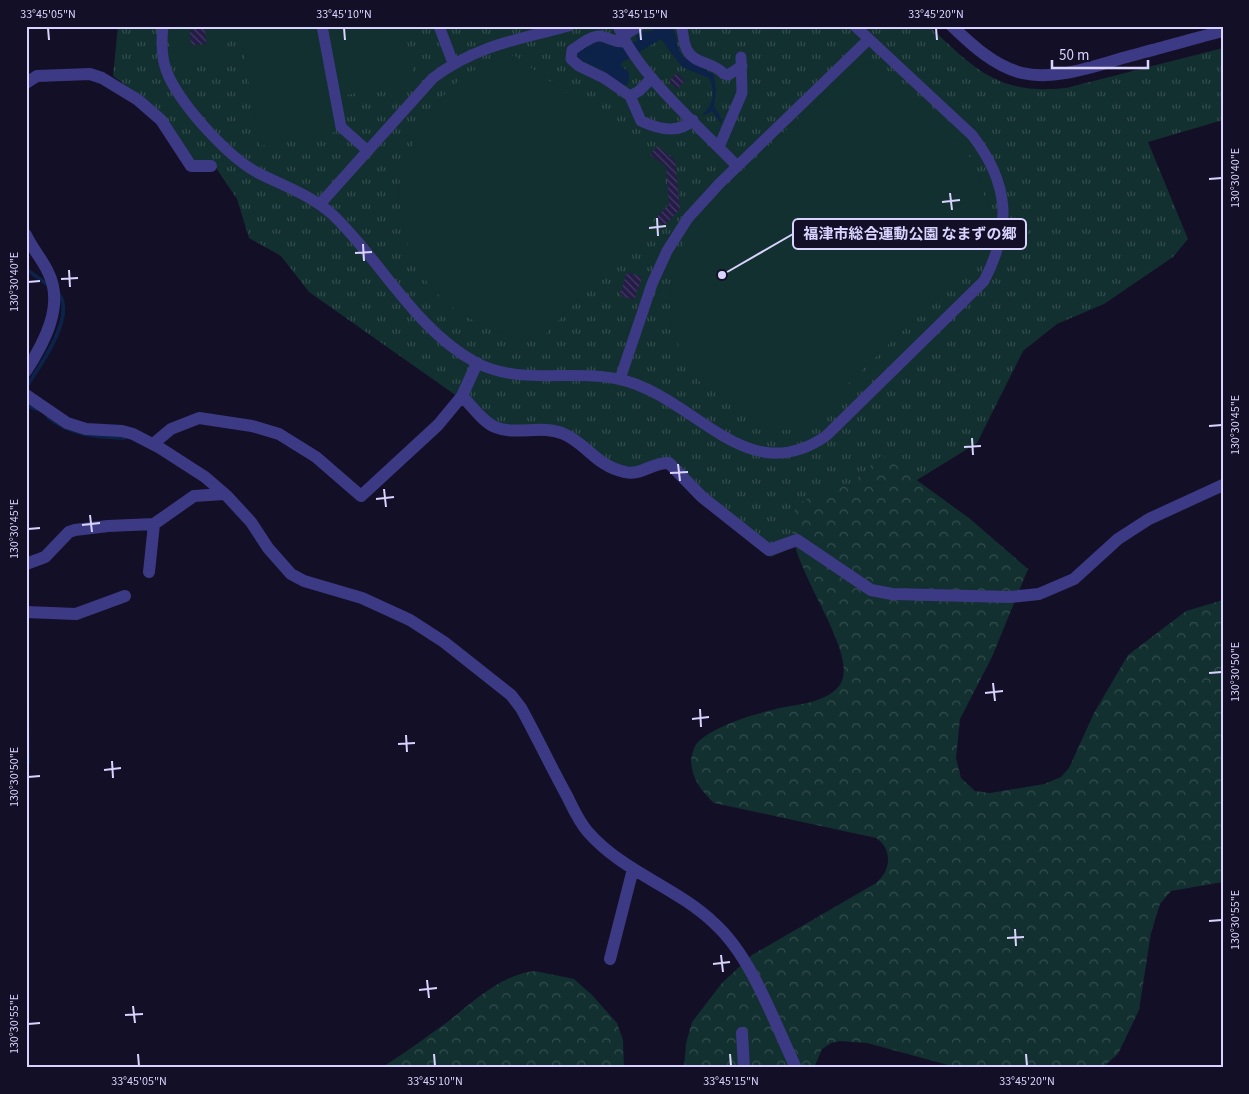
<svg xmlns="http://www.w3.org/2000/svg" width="1249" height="1094" viewBox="0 0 1249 1094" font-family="'Source Sans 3','Noto Sans JP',sans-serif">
  <defs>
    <pattern id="grass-tufts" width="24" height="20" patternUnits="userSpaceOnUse" patternTransform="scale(1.25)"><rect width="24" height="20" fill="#12302f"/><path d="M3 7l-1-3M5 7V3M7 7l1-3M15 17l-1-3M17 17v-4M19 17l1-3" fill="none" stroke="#344d4e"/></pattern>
    <pattern id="forest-crowns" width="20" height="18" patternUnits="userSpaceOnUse" patternTransform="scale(1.25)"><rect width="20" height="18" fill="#12302f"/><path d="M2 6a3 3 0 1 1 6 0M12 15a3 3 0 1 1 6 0" fill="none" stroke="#344d4e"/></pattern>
    <pattern id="building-back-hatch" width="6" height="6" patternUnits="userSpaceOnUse" patternTransform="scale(1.25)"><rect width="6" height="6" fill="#241b47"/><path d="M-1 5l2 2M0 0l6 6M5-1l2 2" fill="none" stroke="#433b63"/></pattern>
  </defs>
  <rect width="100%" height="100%" fill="#130f26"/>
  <path fill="url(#grass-tufts)" d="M118,26H929C976,70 998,95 1066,88L1223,48V120L1148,142L1188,239L1173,257L1104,304L1057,324L1023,351L977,443L909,485L796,546L771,557C732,531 700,500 667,467L613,475L594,464L574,444L558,436L512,435L309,292L281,256L249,238L237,199L212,162H196L147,101L113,76Z"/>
  <path fill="url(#forest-crowns)" d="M882,455L969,518L1028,569L992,657L960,719L956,758L961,778L975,791L990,793L1044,784L1061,777L1069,768L1094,713L1128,655L1186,611L1223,600V882L1171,891L1160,904L1151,933L1139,1010L1118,1054L1102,1068H959L867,1043L840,1041L831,1043L822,1049L814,1068H684L686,1043L692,1022L722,983L752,955L876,883C891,871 893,849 876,838L714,803C702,792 692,779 691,762C691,756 694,745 699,741C715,726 754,714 776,709C796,704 824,704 839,686C866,652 771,550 796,508C803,496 834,491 847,485C860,478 871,464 882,455Z
    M535,971L574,979L592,995L617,1023L623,1040L624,1068H381C401,1055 420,1042 439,1028C469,1007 497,975 535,971Z"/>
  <path fill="#12302f" d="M173,26H226C241,85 152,74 173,26Z
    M239,26H317L336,132L260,146Z
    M327,26H404L415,83L340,96Z
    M514,55L664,166L668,204L539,341C469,331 410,291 402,217C400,203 397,186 402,172C405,160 411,148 416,137C429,109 454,79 482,66C492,62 504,59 514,55Z
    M871,61L973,160L988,208L987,232L981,248L968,267L816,415L801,425L786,430L766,426L699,381L683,356L672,330L670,299L674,264L693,226L715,196L856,65Z"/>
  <path fill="#0c2248" d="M656,26L671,27C679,36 675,47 682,56L714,75L716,91L714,106L722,120L721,123L712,111L702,116C703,113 708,110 710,106C714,97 714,87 709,78L682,67L661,39L621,63V66L629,72V80L627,85H621L604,71L576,58L577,52L598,41L616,47L637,41L636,36L640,32L652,31Z"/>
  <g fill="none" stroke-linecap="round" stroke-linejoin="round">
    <path stroke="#0c2248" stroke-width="4" d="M26,269L48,285
      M28,384C41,365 78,312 57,292
      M26,405L37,409
      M48,417C71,435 96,437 124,438
      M26,635L28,763"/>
  </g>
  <path fill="url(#building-back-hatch)" d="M205,28L206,44L191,45L190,30Z
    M677,73L685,81L677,89L669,81Z
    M657,146L675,160L680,209L664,226L656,218L669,204L666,166L650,155Z
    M627,272L642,277L634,300L620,295Z"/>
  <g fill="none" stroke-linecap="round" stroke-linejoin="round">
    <path stroke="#3d3a85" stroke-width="11" d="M163,26C161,43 161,61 169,77C184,108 228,157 258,173C284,186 311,195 333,215C381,261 415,329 475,362C519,386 571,369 618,379C695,395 745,492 826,436L984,281C1012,227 1010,184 972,135L855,26
      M322,26L341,127L368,151
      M439,26L453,63
      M618,26C638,75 700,127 737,166
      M681,26C684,34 683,43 687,50C694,64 714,62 724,74L728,75L742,66
      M622,37L639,26
      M625,42C615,43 610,38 601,36C591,35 580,45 572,50L571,59L579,66L604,78L630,96L641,121C658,129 679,134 693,120
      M630,96L639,91L652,78
      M719,147L742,93L741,57
      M320,204L433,78C475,46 519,39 569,26
      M620,379L652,284L667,251L688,218L719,184L869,39"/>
    <path stroke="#3d3a85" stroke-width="12" d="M26,83L37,76L90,74L102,78L138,100L161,120L191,166H211
      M26,235C32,248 42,259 48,272C65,305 44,343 26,371
      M26,395L67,423L86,429L122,431L133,434L160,448L205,477L227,496L251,522L268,548L291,574L304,581L362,598L410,620L444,642L511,695L521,708C537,737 551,767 567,796C573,808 579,822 588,832C623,872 676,887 714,923C752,957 774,1022 796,1068
      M462,396C471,405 483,422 495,427C516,436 542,424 564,434C587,444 596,466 625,472C641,476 653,462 669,463L702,497L769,550L797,540L871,590L892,594L1010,597L1039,594L1074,579L1118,539L1149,519L1223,485
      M153,444L171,429L199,418L252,426L279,434L316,457L361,496L438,425L462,396L477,363
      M26,564L45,557L69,532L75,530L108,526L154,524L194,496L224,494
      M149,572L154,524
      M26,612L76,614L125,596
      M610,959L633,869
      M742,1033L744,1068"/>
    <path stroke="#3d3a85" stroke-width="12" d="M952,26C972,45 994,66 1022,73C1056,81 1097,65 1130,56C1161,48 1192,39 1223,31"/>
  </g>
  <path fill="none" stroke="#d9d4ff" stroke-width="2" d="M48,28L49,40M344,28L345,40M640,28L641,40M936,28L937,40M1209,179L1222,178M950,193L952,210M942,202L960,200M657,218L658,236M649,228L666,226M363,244L364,261M355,253L372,252M69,270L70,287M61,279L78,278M28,282L40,281M1209,426L1222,425M972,438L973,455M964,447L981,446M678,464L680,481M670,473L688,472M384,489L386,507M376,499L394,497M90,515L92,532M82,525L100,523M28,529L40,528M1209,673L1222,672M993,683L995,701M985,693L1003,691M700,709L701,727M692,719L709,717M406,735L407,752M398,744L415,743M112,761L113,778M104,770L121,768M28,777L40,776M1209,921L1222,920M1015,929L1016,946M1007,938L1024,937M721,955L723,972M713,964L730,962M427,980L429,998M419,990L437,988M133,1006L135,1023M125,1015L143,1014M28,1024L40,1023M138,1054L139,1066M434,1054L435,1066M730,1054L731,1066M1026,1054L1027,1066"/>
  <path fill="none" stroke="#d9d4ff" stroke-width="2" d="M722 275L793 234"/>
  <circle fill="#d9d4ff" stroke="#130f26" stroke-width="2" cx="722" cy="275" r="5"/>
  <rect fill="#130f26" stroke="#d9d4ff" stroke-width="2" x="793" y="219" width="233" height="30" rx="5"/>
  <g font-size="15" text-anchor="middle" font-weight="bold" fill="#d9d4ff">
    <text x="910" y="239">福津市総合運動公園 なまずの郷</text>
  </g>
  <rect width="1249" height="1094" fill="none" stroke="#130f26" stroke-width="55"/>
  <path d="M1052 60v8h96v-8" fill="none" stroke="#d9d4ff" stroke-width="2.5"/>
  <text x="1059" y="60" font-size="15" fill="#d9d4ff" stroke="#130f26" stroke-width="4" paint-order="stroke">50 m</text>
  <rect x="28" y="28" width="1194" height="1038" fill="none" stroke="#d9d4ff" stroke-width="2"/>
  <g font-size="12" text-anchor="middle" fill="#d9d4ff">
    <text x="48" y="18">33°45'05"N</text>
    <text x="344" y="18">33°45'10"N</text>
    <text x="640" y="18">33°45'15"N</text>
    <text x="936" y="18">33°45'20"N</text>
    <text transform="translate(1235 178) rotate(-90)" y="4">130°30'40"E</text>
    <text transform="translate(14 282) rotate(-90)" y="4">130°30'40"E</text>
    <text transform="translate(1235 425) rotate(-90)" y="4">130°30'45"E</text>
    <text transform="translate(14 529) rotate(-90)" y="4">130°30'45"E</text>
    <text transform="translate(1235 672) rotate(-90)" y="4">130°30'50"E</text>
    <text transform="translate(14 777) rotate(-90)" y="4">130°30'50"E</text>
    <text transform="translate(1235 920) rotate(-90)" y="4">130°30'55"E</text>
    <text transform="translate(14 1024) rotate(-90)" y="4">130°30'55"E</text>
    <text x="139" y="1085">33°45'05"N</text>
    <text x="435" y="1085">33°45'10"N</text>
    <text x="731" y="1085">33°45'15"N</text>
    <text x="1027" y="1085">33°45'20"N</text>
  </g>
</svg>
